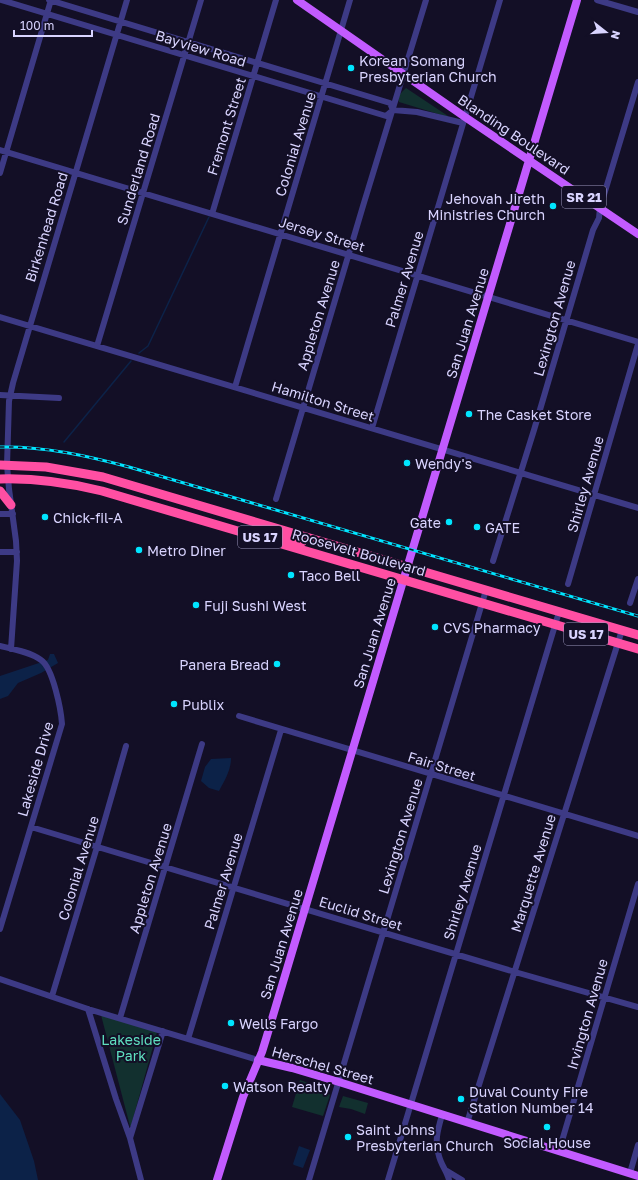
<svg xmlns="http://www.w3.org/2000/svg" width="638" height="1180" viewBox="0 0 638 1180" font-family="'Golos Text',sans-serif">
  <rect width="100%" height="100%" fill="#130f26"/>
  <path fill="#12302f" d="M406,88L448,116V117L399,102C397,96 402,92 406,88Z
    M101,1015L157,1032L131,1126H130Z
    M300,1080L326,1089V1091L330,1095L323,1116L292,1107Z
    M343,1096L368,1103L365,1114L351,1109L339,1107Z"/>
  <path fill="#0c2248" d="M50,654H54L58,663L41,673L18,683L8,696L0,699V676L48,660Z
    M231,758C231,770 225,780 219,791L209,788L201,781L205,767L211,759Z
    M0,1094L20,1120L34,1161L38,1180H0Z
    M299,1146L310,1150L303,1168L294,1165L293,1164Z"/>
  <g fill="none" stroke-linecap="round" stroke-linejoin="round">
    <path stroke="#0c2248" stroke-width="1.5" d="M139,353L148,346L209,217
      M64,442L131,361"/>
    <path stroke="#3d3a85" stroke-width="6" d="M1,0L386,116L393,110L417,112L463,123
      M49,0L390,103L393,110
      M597,0L638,12
      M0,150L638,342
      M0,173L51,0
      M212,214L276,0
      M0,317L638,508
      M97,346L201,0
      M235,387L350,0
      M0,395L59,398
      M372,428L500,0
      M276,499L363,206L426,0
      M0,514H13
      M0,552H17
      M493,561L534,430L593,230L599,218L600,208L638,82
      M568,584L638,344
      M630,603L638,579
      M0,646C13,649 30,652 41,660C53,668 61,710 62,724L0,929
      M11,649L17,561L16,541L9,489L7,465L9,401L13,383L127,0
      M239,716L638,836
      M31,827L515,972L638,1007
      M0,979L88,1009L258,1060
      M52,996L97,847L126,746
      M88,1009L116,1099L130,1138L141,1180
      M120,1018L202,744
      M188,1039L281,730
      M442,1115C438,1129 434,1142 439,1156C441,1165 447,1171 449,1180
      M467,1123L622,630
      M130,1138L163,1031
      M559,1151L638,884
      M447,1171L462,1180
      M630,1173L638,1145
      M309,1180L486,590
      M388,1180L559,612"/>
    <path stroke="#c25bff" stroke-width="8" d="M297,0L465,117L638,234
      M258,1060L292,1068L339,1082L638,1176
      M217,1180L243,1097L262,1052L266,1039L577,0"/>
    <path stroke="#ff4fa3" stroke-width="9" d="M0,465L46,467L103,477L638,635
      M0,479C34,478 69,483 102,491L638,649
      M0,491L11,505
      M275,542C283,535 292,540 302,542"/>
    <defs>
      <path id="rail" d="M0,447C44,446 88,456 129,467L638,616"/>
    </defs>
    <use href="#rail" stroke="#00e5ff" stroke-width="3"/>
    <use href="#rail" stroke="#130f26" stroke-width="1.5" stroke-dasharray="4.5" stroke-linecap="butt"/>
  </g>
  <g fill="#00e5ff" stroke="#130f26" stroke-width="1.5">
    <circle cx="351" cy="68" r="4"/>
    <circle cx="553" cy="206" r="4"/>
    <circle cx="469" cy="414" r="4"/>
    <circle cx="407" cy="463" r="4"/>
    <circle cx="45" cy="517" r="4"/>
    <circle cx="449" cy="522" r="4"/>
    <circle cx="477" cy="527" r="4"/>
    <circle cx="139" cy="550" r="4"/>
    <circle cx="291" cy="575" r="4"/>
    <circle cx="196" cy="605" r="4"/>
    <circle cx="435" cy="627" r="4"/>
    <circle cx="277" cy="664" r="4"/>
    <circle cx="174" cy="704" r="4"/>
    <circle cx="231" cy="1023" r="4"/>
    <circle cx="225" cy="1086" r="4"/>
    <circle cx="461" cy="1099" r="4"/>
    <circle cx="547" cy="1127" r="4"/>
    <circle cx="348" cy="1137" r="4"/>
  </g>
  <g text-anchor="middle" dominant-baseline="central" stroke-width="4" stroke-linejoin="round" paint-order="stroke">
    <g fill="#130f26" stroke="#9e99be" stroke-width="1">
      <rect x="562" y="186" width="44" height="22" rx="3"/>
      <rect x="238" y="526" width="44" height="22" rx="3"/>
      <rect x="564" y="623" width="44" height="22" rx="3"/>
    </g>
    <g font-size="13" font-weight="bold" fill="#d9d4ff">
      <text x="584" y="197">SR 21</text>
      <text x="260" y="537">US 17</text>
      <text x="586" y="634">US 17</text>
    </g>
    <g font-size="14" fill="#d9d4ff" stroke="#130f26">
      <text transform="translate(201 48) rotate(17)">Bayview Road</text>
      <text transform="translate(226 126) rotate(-73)">Fremont Street</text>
      <text transform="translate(514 134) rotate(34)">Blanding Boulevard</text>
      <text transform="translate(295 144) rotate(-73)">Colonial Avenue</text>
      <text transform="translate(138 169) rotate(-73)">Sunderland Road</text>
      <text transform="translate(46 227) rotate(-73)">Birkenhead Road</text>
      <text transform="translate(322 234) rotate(17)">Jersey Street</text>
      <text transform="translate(404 279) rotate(-73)">Palmer Avenue</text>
      <text transform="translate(318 315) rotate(-73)">Appleton Avenue</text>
      <text transform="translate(554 318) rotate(-74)">Lexington Avenue</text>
      <text transform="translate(467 323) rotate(-73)">San Juan Avenue</text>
      <text transform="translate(323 401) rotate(17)">Hamilton Street</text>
      <text transform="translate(585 484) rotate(-74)">Shirley Avenue</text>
      <text transform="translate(359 552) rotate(16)">Roosevelt Boulevard</text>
      <text transform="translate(374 633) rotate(-73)">San Juan Avenue</text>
      <text transform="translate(442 766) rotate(17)">Fair Street</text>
      <text transform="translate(35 769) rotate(-74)">Lakeside Drive</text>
      <text transform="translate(400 836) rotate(-73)">Lexington Avenue</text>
      <text transform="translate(78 868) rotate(-73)">Colonial Avenue</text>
      <text transform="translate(533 873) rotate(-73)">Marquette Avenue</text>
      <text transform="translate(150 878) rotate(-73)">Appleton Avenue</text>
      <text transform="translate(223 881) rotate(-73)">Palmer Avenue</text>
      <text transform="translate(462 892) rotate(-73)">Shirley Avenue</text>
      <text transform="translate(361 913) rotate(17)">Euclid Street</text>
      <text transform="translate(281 944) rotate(-73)">San Juan Avenue</text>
      <text transform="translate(587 1014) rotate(-74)">Irvington Avenue</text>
      <text transform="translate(323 1065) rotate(16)">Herschel Street</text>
    </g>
    <g font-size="14" fill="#d9d4ff" stroke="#130f26" text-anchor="start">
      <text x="359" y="60">Korean Somang<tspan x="359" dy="16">Presbyterian Church</tspan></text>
      <text x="545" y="198" text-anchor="end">Jehovah Jireth<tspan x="545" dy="16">Ministries Church</tspan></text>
      <text x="477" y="414">The Casket Store</text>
      <text x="415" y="463">Wendy's</text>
      <text x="53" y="517">Chick-fil-A</text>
      <text x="441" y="522" text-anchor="end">Gate</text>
      <text x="485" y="527">GATE</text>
      <text x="147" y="550">Metro Diner</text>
      <text x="299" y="575">Taco Bell</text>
      <text x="204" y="605">Fuji Sushi West</text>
      <text x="443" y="627">CVS Pharmacy</text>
      <text x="269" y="664" text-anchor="end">Panera Bread</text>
      <text x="182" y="704">Publix</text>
      <text x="239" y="1023">Wells Fargo</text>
      <text x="233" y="1086">Watson Realty</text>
      <text x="469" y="1091">Duval County Fire<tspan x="469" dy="16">Station Number 14</tspan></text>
      <text x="356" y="1129">Saint Johns<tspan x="356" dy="16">Presbyterian Church</tspan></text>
      <text x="547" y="1142" text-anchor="middle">Social House</text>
    </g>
    <g font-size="14" fill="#5fe0c0" stroke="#130f26">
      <text x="131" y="1039">Lakeside<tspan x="131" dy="16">Park</tspan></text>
    </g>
  </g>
  <g transform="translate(606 32) rotate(107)" stroke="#130f26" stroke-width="3" paint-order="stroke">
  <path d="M0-3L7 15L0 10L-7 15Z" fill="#d9d4ff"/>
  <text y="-6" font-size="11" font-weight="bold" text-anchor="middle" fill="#d9d4ff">N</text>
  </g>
  <path d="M14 30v6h78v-6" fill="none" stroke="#d9d4ff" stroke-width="2"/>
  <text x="20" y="30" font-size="12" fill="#d9d4ff" stroke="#130f26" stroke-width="3" paint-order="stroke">100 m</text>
</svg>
